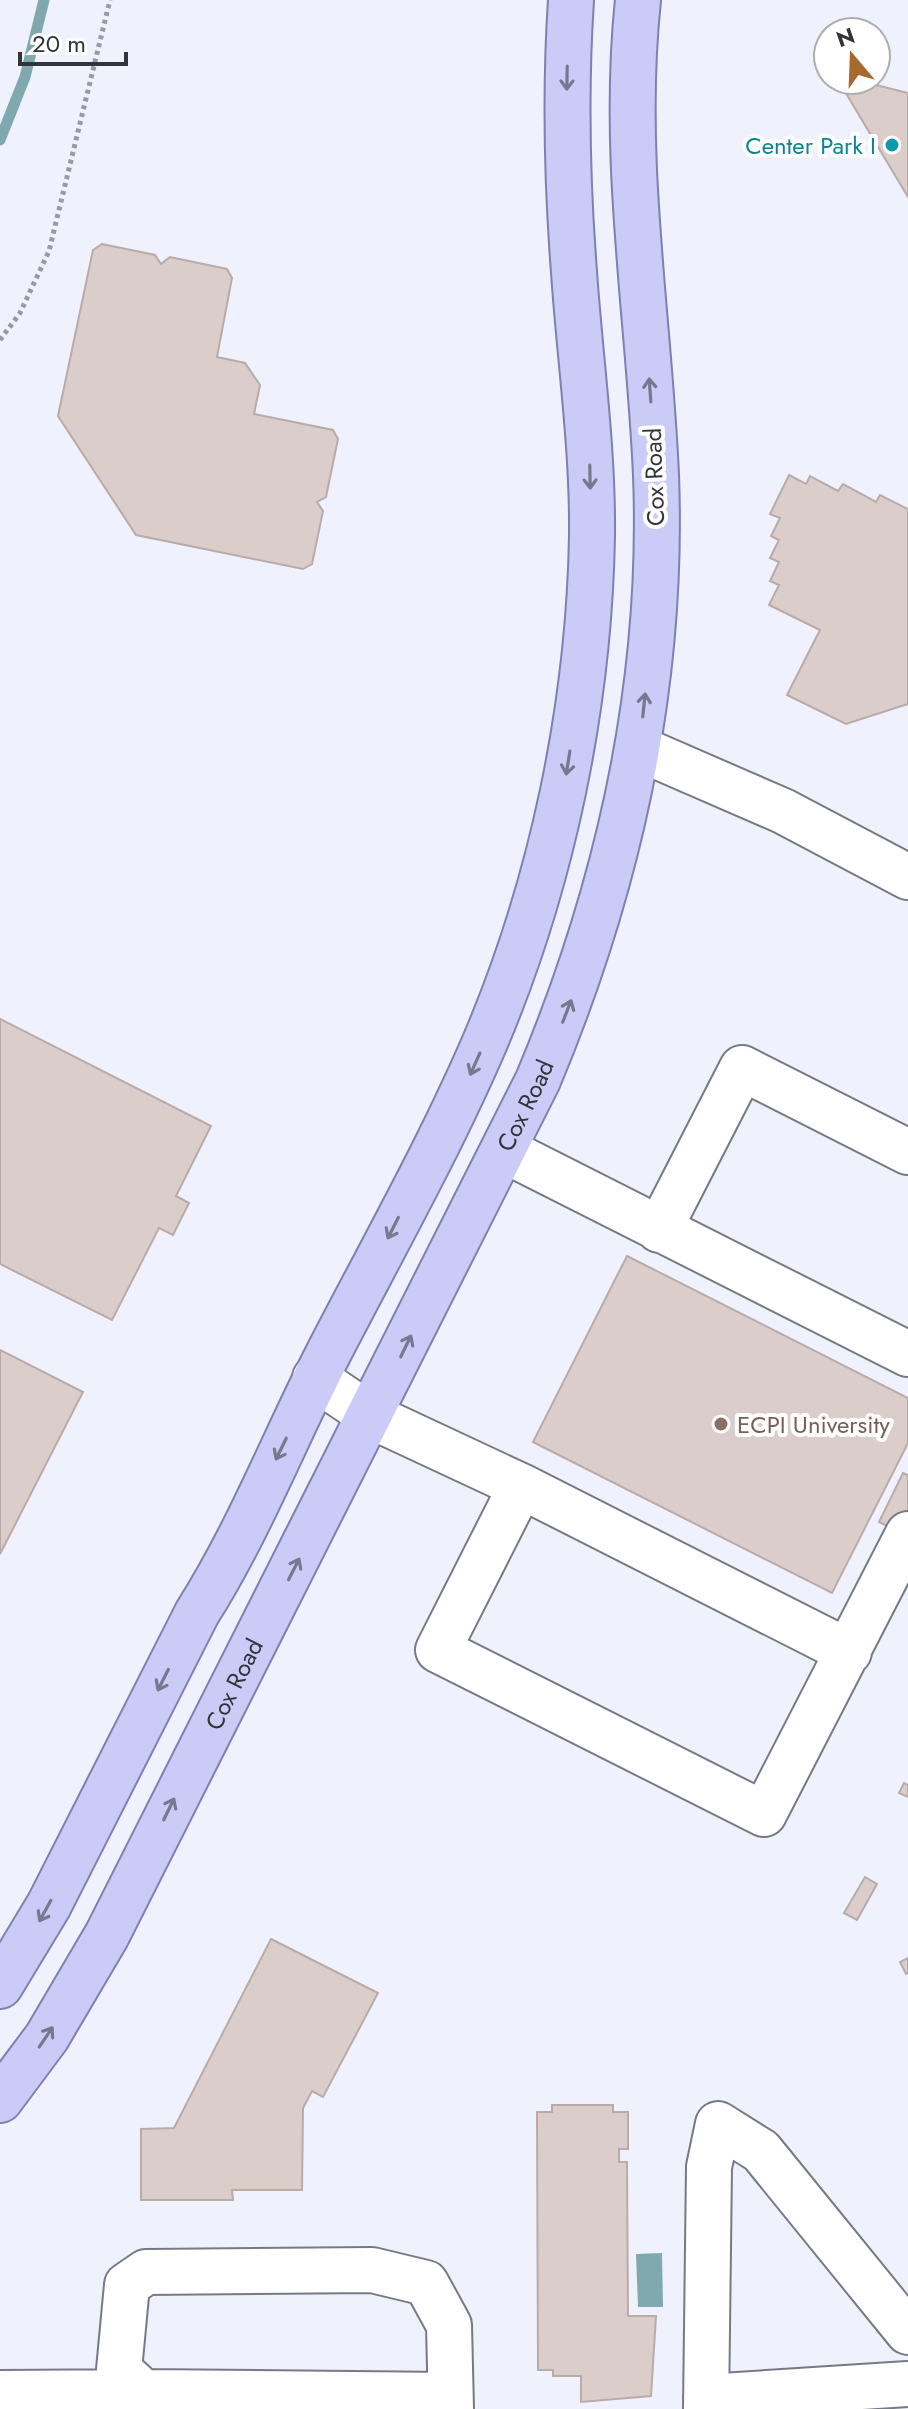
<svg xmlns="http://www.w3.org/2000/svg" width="908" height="2409" viewBox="0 0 908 2409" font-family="Jost,sans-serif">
  <rect width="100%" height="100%" fill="#eff1fd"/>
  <path fill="#80a8af" d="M662,2253L663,2307H638L636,2254Z"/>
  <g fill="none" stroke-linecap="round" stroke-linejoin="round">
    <path stroke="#80a8af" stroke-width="11" d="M0,140L25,77L44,0"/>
  </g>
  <path fill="#dbcdca" stroke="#b9aba8" stroke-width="2" d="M838,80H856L908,93V197Z
    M102,244L155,255L161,264L170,257L227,269L232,278L217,357L245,363L260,385L254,414L333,430L338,439L326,497L317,502L323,511L312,564L303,569L136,535L58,416L93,250Z
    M789,475L806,484L810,476L838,491L843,484L876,502L880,495L908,509V704L846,724L787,695L820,630L769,605L779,585L770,581L779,562L770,558L779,540L771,536L780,518L770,514Z
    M0,1019L211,1126L176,1196L189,1203L173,1235L159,1228L112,1320L0,1264Z
    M627,1256L908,1398V1443L832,1593L533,1442Z
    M0,1350L83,1392L0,1554Z
    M903,1473L908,1475V1514L899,1532L879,1522Z
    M904,1783L908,1785V1797L899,1793Z
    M865,1877L877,1884L857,1920L844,1913Z
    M271,1939L378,1993L323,2097L312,2091L303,2108L302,2190H232L233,2200H141V2129L174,2128Z
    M908,1958V1973L906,1974L900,1962Z
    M552,2105H613V2112H628V2149H619V2162H627L628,2316H656L651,2396L581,2402V2376H553V2370H538L537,2112H552Z"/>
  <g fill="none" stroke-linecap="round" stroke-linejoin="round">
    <defs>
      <path id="minor" d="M638,748L783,811L908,877
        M504,1150L908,1354
        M659,1230L742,1068L908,1152
        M315,1378L371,1416L521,1486
        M849,1652L521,1486L438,1650L764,1814L908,1534
        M0,2393L143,2392
        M450,2395L143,2392L119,2370L127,2285L146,2272L372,2270L426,2283L449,2325L451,2409
        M706,2397L908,2384
        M706,2409L709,2167L718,2124L761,2151L908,2332"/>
      <g id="major">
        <path d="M0,1986L49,1905L197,1613C249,1531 284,1440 328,1354C381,1251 439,1149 485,1042C552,884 589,707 592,536C593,447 580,360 574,272C567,181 565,91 571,0"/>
        <path id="s1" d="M0,2100L47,2037L107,1935L538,1080C618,889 664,684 656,475C649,316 621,160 638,0"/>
      </g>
    </defs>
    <use href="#minor" stroke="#777984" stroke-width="48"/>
    <use href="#major" stroke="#7f7fb1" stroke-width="48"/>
    <path stroke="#989aa2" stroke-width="5" stroke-dasharray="4 4" stroke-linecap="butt" d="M0,340L20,313L49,251L110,0"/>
    <use href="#minor" stroke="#fff" stroke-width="44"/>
    <use href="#major" stroke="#cbcbf7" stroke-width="44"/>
  </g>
  <defs><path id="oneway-shaft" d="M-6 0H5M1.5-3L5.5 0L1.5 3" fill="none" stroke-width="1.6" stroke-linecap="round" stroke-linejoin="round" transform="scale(2)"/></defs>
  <g stroke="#77788e">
    <use href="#oneway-shaft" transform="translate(567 78) rotate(91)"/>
    <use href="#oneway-shaft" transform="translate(650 390) rotate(-94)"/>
    <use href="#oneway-shaft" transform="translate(590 477) rotate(89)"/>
    <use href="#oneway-shaft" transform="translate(644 705) rotate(-84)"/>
    <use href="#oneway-shaft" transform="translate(568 763) rotate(99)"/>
    <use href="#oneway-shaft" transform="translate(567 1011) rotate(-69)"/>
    <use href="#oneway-shaft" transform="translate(475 1064) rotate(114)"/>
    <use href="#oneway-shaft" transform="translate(393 1228) rotate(117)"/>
    <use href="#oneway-shaft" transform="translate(406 1346) rotate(-64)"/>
    <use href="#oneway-shaft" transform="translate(281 1449) rotate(116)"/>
    <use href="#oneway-shaft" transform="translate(294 1569) rotate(-63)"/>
    <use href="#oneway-shaft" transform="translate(163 1680) rotate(117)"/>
    <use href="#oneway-shaft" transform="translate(169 1809) rotate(-64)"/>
    <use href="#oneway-shaft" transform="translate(45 1911) rotate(119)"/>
    <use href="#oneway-shaft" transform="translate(46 2037) rotate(-56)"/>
  </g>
  <circle fill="#0f9aa8" stroke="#fff" stroke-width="3" cx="892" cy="145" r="8"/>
  <circle fill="#8d6e63" stroke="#fff" stroke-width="3" cx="721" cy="1424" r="8"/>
  <g text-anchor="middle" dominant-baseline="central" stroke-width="8" stroke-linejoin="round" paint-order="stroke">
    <g font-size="24" fill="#0d838f" stroke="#fff" text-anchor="end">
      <text x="876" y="145">Center Park I</text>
    </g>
    <g font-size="24" fill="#333439" stroke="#fff">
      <text transform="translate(654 477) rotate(-92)">Cox Road</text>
      <text stroke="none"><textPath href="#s1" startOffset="1126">Cox Road</textPath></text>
      <text stroke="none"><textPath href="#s1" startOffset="478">Cox Road</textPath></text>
    </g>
    <g font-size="24" fill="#785e54" stroke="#fff" text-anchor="start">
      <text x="737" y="1424">ECPI University</text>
    </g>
  </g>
  <g transform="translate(852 56) rotate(341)"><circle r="38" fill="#ffffff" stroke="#adaeb0" stroke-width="2"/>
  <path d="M0-6L14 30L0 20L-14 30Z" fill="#a66b2c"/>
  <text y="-12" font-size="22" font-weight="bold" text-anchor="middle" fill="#333439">N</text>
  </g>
  <path d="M20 52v12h106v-12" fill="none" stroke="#333439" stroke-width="4"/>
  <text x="32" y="52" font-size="24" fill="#333439" stroke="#ffffff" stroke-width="6" paint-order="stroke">20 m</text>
</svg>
